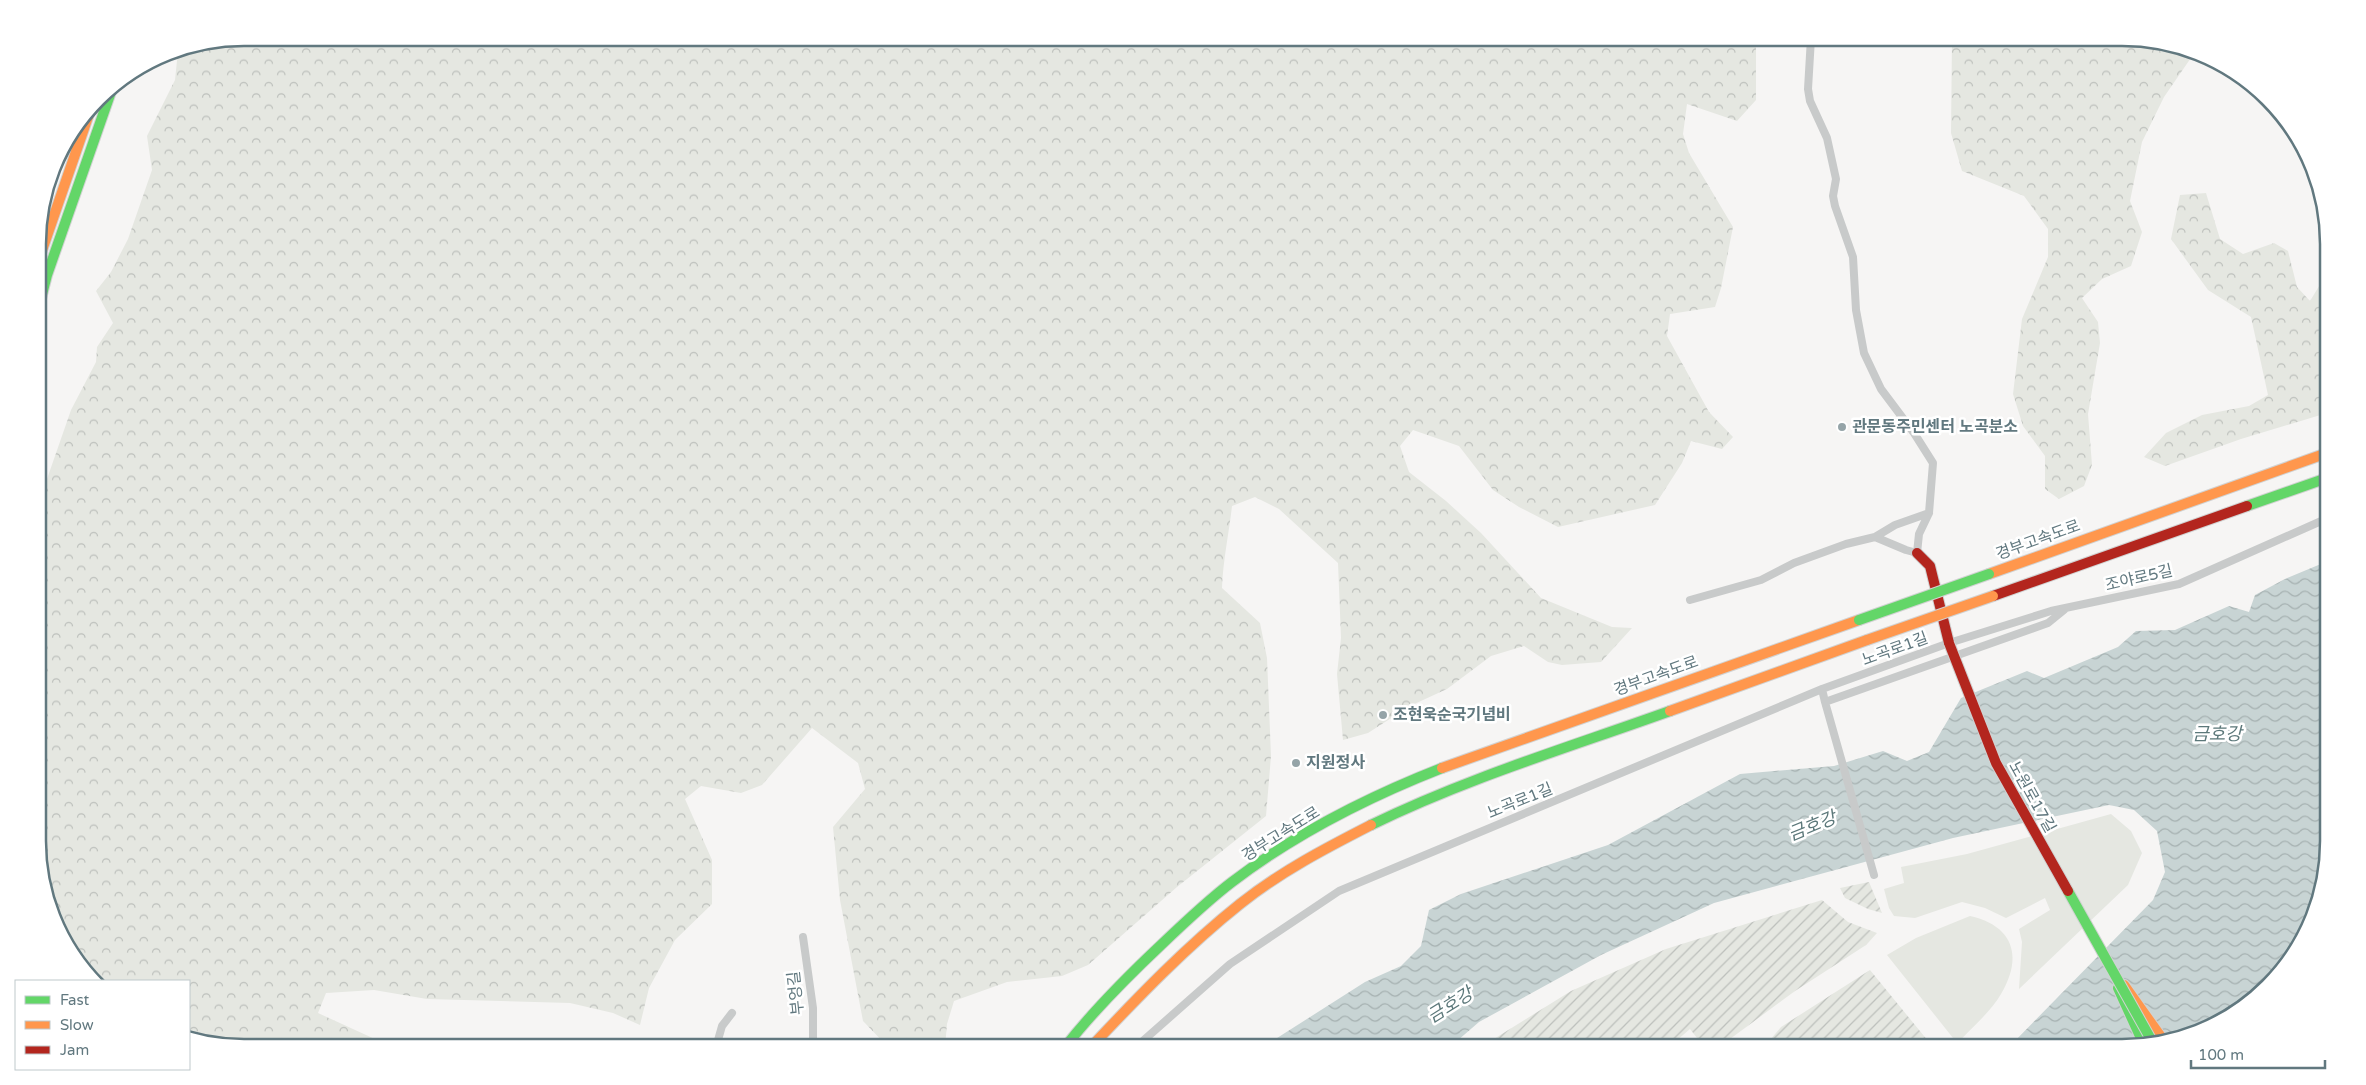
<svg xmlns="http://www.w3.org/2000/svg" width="2366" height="1085" viewBox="0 0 2366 1085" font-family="'Varela Round','Noto Sans KR',sans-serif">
  <defs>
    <pattern id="forest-crowns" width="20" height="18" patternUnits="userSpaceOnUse" patternTransform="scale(1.25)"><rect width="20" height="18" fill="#e5e7e1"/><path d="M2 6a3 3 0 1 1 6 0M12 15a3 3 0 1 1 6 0" fill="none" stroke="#bdc0bc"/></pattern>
    <pattern id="garden-furrows" width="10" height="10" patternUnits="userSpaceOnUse" patternTransform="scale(1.25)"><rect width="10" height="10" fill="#e5e7e1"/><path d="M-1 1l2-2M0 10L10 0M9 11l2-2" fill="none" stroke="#bdc0bc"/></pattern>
    <pattern id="water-waves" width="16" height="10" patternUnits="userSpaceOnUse" patternTransform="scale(1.25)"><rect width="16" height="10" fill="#c8d4d4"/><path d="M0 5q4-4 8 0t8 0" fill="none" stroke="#a6b1b1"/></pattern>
  </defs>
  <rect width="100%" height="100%" fill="#f6f5f4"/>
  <path fill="#e5e7e1" d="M2111,814L2131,831L2142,853L2128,885L2019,989L2022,942L2019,929L2050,910L2045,898L2006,918L1985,908L1962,902L1915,918L1894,916L1889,908L1884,889L1904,883L1901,867L1967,854Z
    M1970,916C2014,926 2023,957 2001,994C1991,1012 1969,1030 1955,1046L1953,1038L1887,955L1916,938Z"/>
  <path fill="url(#forest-crowns)" d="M245,38H1756V100L1737,121L1687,104L1683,134L1689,153L1733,227L1721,288L1715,307L1670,314L1667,336L1709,412L1733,437L1722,449L1691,441L1682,463L1655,505L1558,527L1519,507L1493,490L1459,446L1413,430L1400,446L1409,472L1446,501L1481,533L1541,598L1612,627L1632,628L1601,662L1562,665L1548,662L1524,646L1491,656L1447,689L1410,706L1368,733L1343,740L1337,674L1341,638L1338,563L1279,509L1255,497L1232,506C1229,533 1223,560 1222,588L1260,623L1267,658L1271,756L1266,816L1177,887L1088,965L1062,976L1007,982L954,1001L947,1024L945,1047H888L863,1021L840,900L833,827L865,789L858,763L812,728L762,785L741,793L701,786L685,799L712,860V904L675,940L649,988L640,1025L613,1013L570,1003L427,999L374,990L326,993L318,1013L377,1040L455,1047H245L189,1036V981H95C61,947 51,913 39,868V502L71,410L96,362L97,347L113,323L96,291L111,272L128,239L152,170L147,136L175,80L178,51Z
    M1952,38H2121L2195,52L2164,97L2142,142L2130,201L2142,232L2131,266L2102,279L2082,298L2098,322L2100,343L2088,414L2092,465L2084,486L2059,499L2045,489V456L2023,426L2013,394L2022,319L2048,257V229L2024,196L1962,171L1951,133Z
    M2206,193L2220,239L2243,254L2274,243L2288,251L2297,287L2310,301L2327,273V413L2241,439L2165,466L2144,457L2166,433L2202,415L2249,406L2268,395L2251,317L2208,290L2171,239L2180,195Z"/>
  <path fill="url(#garden-furrows)" d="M1869,882L1882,913L1868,909L1845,898L1840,888Z
    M1822,900L1848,922L1877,933L1866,945L1795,991L1730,1039L1722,1047H1704L1690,1029L1669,1047H1481L1571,991L1666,949Z
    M1870,970L1933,1047H1764L1781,1027Z"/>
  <path fill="url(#water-waves)" d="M2328,561V841L2313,920L2277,977L2237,1012L2188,1036L2135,1047H2009L2153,900L2165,872L2157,831L2134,810L2109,805L1953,838L1714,903L1601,955L1479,1022L1450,1047H1263L1365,982L1401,966L1421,946L1429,910L1461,894L1608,845L1740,774L1834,766L1883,751L1907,761L1929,752L1961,698L2027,671L2044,678L2118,647L2136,631L2175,630L2229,606L2249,612L2255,595L2285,579Z"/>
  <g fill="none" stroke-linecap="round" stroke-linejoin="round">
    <defs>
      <path id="fast" d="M38,310L47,275L113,86
        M2247,506L2327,478
        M1371,825C1467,778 1570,747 1670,711
        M2118,988L2144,1045
        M1065,1047C1094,1010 1127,977 1161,945C1184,923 1207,901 1232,882C1295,834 1368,797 1442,768"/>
      <path id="slow" d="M38,262L89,114
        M1989,574L2327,453
        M1670,711L1867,640
        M1442,768L1859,620
        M2124,985L2164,1041
        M1091,1047C1138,997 1186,947 1240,904C1280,872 1326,848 1371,825"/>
      <path id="jam" d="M1917,553L1930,566L1949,643
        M1993,596L2247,506"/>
    </defs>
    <use href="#fast" stroke="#d1d2d2" stroke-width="12"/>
    <use href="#slow" stroke="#d1d2d2" stroke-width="12"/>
    <use href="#jam" stroke="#d1d2d2" stroke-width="12"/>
    <path stroke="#c8caca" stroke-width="8" d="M1875,537L1895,525L1929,513
      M1690,600L1761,580L1794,563L1846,544L1875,537L1906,550L1917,553L1919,534L1929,513L1933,463L1914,433L1881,389L1864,353L1856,310L1853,257L1835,206L1833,196L1836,179L1827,138L1810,101L1808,89L1811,38
      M1822,689L1825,702L2048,623L2064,610
      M1825,702L1874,875
      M803,937L813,1008V1047
      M716,1047L722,1026L732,1013
      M1136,1047L1230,964L1339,891L1822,689L1949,643L2051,611L2179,584L2328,518"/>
    <use href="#fast" stroke="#63d668" stroke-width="10"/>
    <use href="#slow" stroke="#ff974d" stroke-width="10"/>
    <use href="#jam" stroke="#b3261e" stroke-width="10"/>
    <defs>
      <path id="fast-bridge" d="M1859,620L1989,574
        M2068,891L2153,1043"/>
      <path id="slow-bridge" d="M1867,640L1993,596"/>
      <path id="jam-bridge" d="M1949,643L1996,763L2068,891"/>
    </defs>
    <use href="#fast-bridge" stroke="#d1d2d2" stroke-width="12" stroke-linecap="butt"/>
    <use href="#slow-bridge" stroke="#d1d2d2" stroke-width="12" stroke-linecap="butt"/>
    <use href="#jam-bridge" stroke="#d1d2d2" stroke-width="12" stroke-linecap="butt"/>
    <use href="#fast-bridge" stroke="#63d668" stroke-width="10"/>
    <use href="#slow-bridge" stroke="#ff974d" stroke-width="10"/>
    <use href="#jam-bridge" stroke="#b3261e" stroke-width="10"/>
  </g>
  <g fill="#95a4a8" stroke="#fff" stroke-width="2">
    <circle cx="1842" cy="427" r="5"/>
    <circle cx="1383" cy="715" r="5"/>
    <circle cx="1296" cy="763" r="5"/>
  </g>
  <g text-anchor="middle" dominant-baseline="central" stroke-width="5" stroke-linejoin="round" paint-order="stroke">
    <g font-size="16" font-weight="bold" fill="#61787f" stroke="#fff" text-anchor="start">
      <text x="1852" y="427">관문동주민센터 노곡분소</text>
      <text x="1393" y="715">조현욱순국기념비</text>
      <text x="1306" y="763">지원정사</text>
    </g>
    <g font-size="16" fill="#61787f" stroke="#fff">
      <text transform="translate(2038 540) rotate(-20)">경부고속도로</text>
      <text transform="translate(2139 578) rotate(-13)">조야로5길</text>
      <text transform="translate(1895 649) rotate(-20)">노곡로1길</text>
      <text transform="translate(1656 676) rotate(-20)">경부고속도로</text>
      <text transform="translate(2032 797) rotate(61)">노원로17길</text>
      <text transform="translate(1520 801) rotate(-22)">노곡로1길</text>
      <text transform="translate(1281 834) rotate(-32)">경부고속도로</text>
      <text transform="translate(796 993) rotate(-96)">부엉길</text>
    </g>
    <g font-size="18" font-style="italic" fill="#5c787a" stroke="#fff">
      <text x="2217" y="734">금호강</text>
      <text transform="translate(1812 826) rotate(-22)">금호강</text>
      <text transform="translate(1450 1005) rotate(-32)">금호강</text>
    </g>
  </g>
  <path d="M0 0H2366V1085H0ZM244 46H2122A198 198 0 0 1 2320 244V841A198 198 0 0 1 2122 1039H244A198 198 0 0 1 46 841V244A198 198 0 0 1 244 46Z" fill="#fff" fill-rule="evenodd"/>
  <path fill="none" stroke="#61787f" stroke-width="2.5" d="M244 46H2122A198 198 0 0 1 2320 244V841A198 198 0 0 1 2122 1039H244A198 198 0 0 1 46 841V244A198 198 0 0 1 244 46Z"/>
  <rect x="15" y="980" width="175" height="90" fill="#ffffff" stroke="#c0c9cc"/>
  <rect x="25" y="996" width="25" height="8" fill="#63d668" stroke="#c0c9cc"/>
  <text x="60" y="1005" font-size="15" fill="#61787f">Fast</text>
  <rect x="25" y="1021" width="25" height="8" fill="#ff974d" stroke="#c0c9cc"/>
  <text x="60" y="1030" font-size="15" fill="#61787f">Slow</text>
  <rect x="25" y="1046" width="25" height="8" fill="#b3261e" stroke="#c0c9cc"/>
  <text x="60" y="1055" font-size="15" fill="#61787f">Jam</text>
  <path d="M2191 1060v8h134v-8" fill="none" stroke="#61787f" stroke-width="2.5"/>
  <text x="2198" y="1060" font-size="15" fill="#61787f" stroke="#ffffff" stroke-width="4" paint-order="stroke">100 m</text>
</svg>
